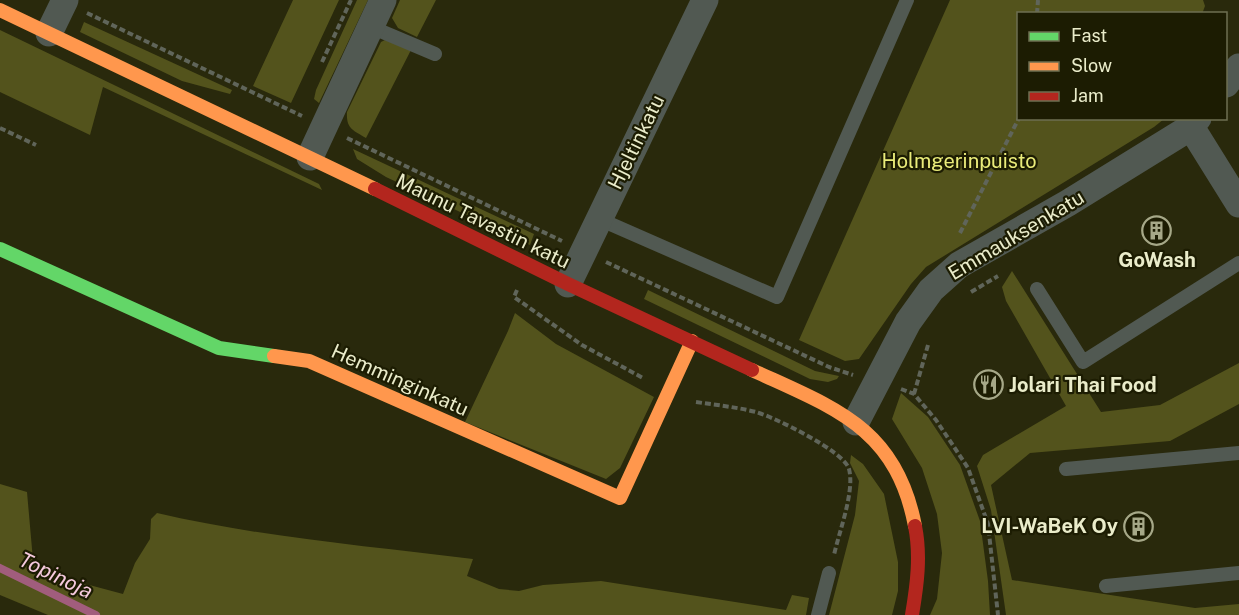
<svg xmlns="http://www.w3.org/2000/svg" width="1239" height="615" viewBox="0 0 1239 615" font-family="'Public Sans',sans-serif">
  <rect width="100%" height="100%" fill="#29290c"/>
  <path fill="#53531c" d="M293,0H339L291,103L253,86Z
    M357,0H368L319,103L314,99L316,90Z
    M400,0H436L417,37L398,28L392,18Z
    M950,0H1203L1205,6L1202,14H1018V118L1164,119L1154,127L926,267L911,284L859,359L845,361L799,340Z
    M84,22L232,90L230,94L182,81L80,32Z
    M0,30L319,184L322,190L103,87L90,135L0,92Z
    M385,40L411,50L366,138C353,130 346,129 347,112L381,42Z
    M353,149L534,234L530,245L386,177L357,159Z
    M1012,271L1101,412L1160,405L1239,363V404L1170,441L1030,453L991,485L1012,580L1195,608L1239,604V615H1006L991,510L977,466L983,455L1066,406L1006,301L1002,287Z
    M648,290L815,371L839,376L837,379L828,382L810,379L644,299Z
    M515,313L556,344L654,397L620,468L606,479L465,422L508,331Z
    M901,393L928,417L960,465L980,521L988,581L990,615H930L937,599L942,553L937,514L922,468L892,419Z
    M851,455L863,464L884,494L898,562V591L892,615H829L855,515L859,481L850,463Z
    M0,484L27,492L33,560L67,579L123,594L135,563L150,539L151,519L157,513C260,537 368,546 473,559L467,576L499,589L519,591L543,585L601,581L786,610L792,595L809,598L806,615H48L0,595Z"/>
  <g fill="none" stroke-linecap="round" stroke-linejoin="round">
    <path stroke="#a15d7c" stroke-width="8" d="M0,568L96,615"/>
    <path stroke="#60655a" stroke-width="4" stroke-dasharray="6 3" stroke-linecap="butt" d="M87,13L302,116
      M1037,14L1038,0
      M322,62L351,0
      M0,128L36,145
      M347,138L562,241
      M960,233L1019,118
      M606,262L829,367L853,375
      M517,290L514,297L582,345L643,378
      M971,292L998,276
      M901,389L914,394L936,420L968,468L988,524L998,615
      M914,394L928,345
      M696,402C716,405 736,407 756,412C774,417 844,451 849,469C855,491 839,532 834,555"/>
    <path stroke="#515952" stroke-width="14" d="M371,27L435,54
      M599,219L777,297L907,0
      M1037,289L1083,362L1239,263
      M1066,469L1239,453
      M1106,586L1239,573
      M818,615L829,573"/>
    <path stroke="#515952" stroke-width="27" d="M49,33L65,0
      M1226,84L1239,67
      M1191,127L1239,204
      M310,157L383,0
      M568,284L705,0
      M856,422L908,322L931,290L959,265L1068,203L1191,127L1198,118"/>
    <path stroke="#63d668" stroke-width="14" d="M0,249L219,348L274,356"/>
    <path stroke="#ff974d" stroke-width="14" d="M0,10L375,189
      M274,356L309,361L620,498L692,341
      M752,370C834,408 896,427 915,526"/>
    <path stroke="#b3261e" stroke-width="14" d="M375,189L568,284L752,370
      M912,615C917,585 921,556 915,526"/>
  </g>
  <defs>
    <symbol id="building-ring" viewBox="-11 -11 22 22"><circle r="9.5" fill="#1c1c02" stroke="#a6a888" stroke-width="1.5"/><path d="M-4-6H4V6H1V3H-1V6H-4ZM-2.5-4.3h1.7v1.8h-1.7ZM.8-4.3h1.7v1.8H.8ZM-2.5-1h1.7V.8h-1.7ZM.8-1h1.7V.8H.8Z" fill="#a6a888"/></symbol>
    <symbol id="restaurant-ring" viewBox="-11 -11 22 22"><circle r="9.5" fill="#1c1c02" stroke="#a6a888" stroke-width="1.5"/><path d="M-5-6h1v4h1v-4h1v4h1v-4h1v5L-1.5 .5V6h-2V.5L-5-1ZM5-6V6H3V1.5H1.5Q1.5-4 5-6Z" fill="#a6a888"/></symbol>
  </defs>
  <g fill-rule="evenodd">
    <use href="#building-ring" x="1140" y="214" width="33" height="33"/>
    <use href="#restaurant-ring" x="972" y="368" width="33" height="33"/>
    <use href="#building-ring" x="1122" y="510" width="33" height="33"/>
  </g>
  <g text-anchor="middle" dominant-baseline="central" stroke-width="4.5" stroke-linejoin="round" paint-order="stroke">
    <g font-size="20" fill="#eaecca" stroke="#1c1c02">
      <text transform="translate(636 142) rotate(-64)">Hjeltinkatu</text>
      <text transform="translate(483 221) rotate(26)">Maunu Tavastin katu</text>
      <text transform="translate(1016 235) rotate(-31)">Emmauksenkatu</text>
      <text transform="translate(400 380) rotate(24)">Hemminginkatu</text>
    </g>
    <g font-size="20" fill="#eaec7a" stroke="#1c1c02">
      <text x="959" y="161">Holmgerinpuisto</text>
    </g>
    <g font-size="20" font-weight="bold" fill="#eaecca" stroke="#1c1c02">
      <text x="1157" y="260">GoWash</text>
      <text x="1009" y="385" text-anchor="start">Jolari Thai Food</text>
      <text x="1118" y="526" text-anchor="end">LVI-WaBeK Oy</text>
    </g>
    <g font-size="21" font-style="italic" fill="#f6cade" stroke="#1c1c02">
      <text transform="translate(56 575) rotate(26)">Topinoja</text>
    </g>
  </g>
  <rect x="1017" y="12" width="210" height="108" fill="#1c1c02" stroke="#6e6f52" stroke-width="1.5"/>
  <rect x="1029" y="32" width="30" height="9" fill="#63d668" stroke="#6e6f52" stroke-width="1.5"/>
  <text x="1071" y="42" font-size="18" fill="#eaecca">Fast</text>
  <rect x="1029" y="62" width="30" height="9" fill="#ff974d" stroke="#6e6f52" stroke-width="1.5"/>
  <text x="1071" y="72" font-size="18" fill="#eaecca">Slow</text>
  <rect x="1029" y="92" width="30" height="9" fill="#b3261e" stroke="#6e6f52" stroke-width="1.5"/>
  <text x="1071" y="102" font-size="18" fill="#eaecca">Jam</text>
</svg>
